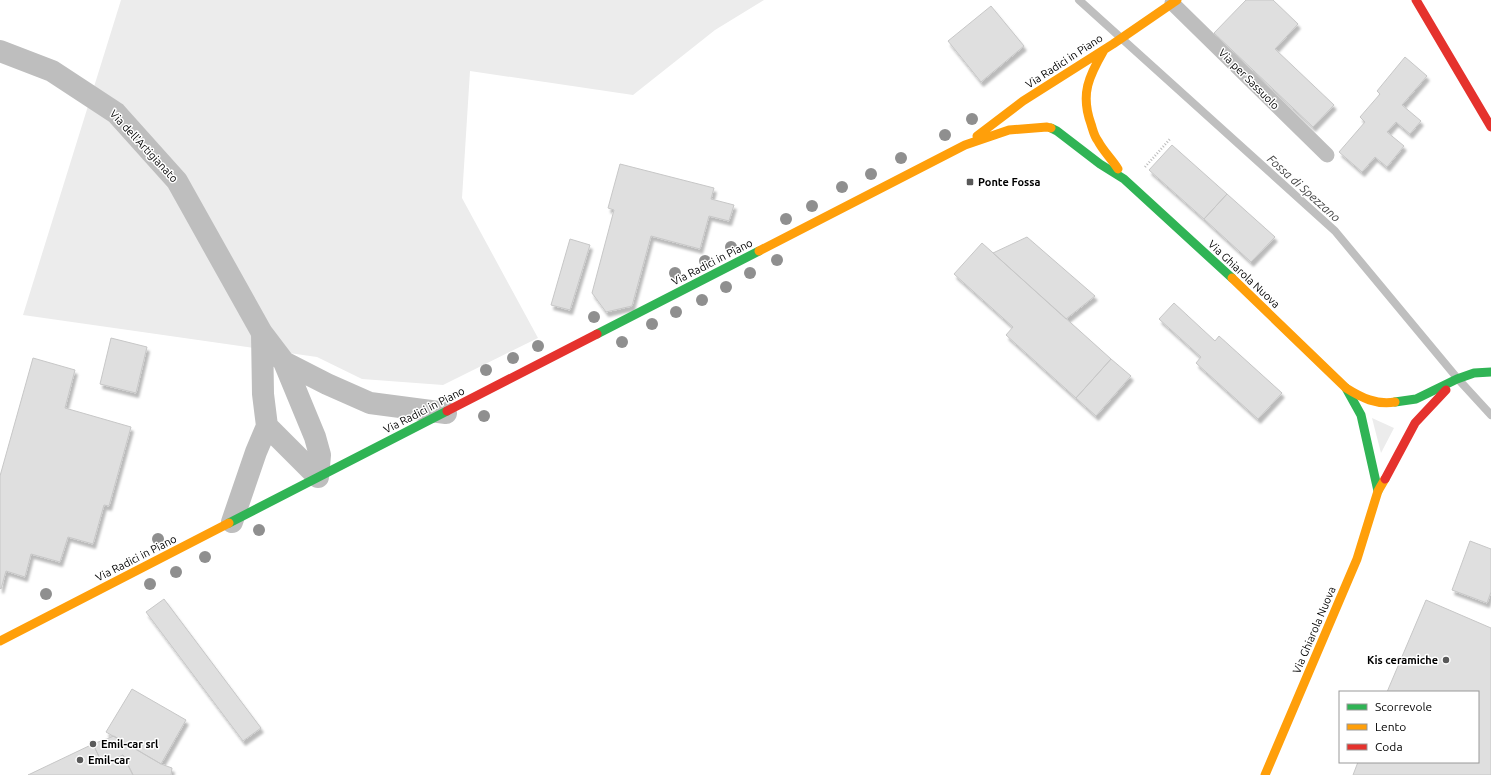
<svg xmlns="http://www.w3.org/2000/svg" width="1491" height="775" viewBox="0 0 1491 775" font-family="Ubuntu,sans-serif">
  <defs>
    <filter id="shadow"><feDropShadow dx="2.5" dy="4.5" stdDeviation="1" flood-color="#0004"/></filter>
  </defs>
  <rect width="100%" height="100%" fill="#fff"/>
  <path fill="#ececec" d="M121,0H764L715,30L633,95L470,71L462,198L538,338L443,385L362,379L317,357L23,315Z
    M1372,418L1394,428L1381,453Z"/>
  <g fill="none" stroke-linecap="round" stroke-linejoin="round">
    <path stroke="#bfbfbf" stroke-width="8" d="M1079,0L1335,231L1458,379L1491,415"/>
  </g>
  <path fill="#dfdfdf" stroke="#c7c7c7" filter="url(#shadow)" d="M1246,0H1273L1298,24L1275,49L1334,105L1313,127L1214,33Z
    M991,6L1024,46L981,82L948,41Z
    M1405,57L1427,76L1402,105L1421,121L1410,134L1396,122L1387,132L1404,146L1387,167L1375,157L1362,172L1339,152L1365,122L1360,117L1380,94L1377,91Z
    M1172,145L1227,194L1204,219L1149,170Z
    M620,164L714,188L711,199L734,205L729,221L709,216L700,249L651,236L632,306L606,312L592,293L614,210L608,208Z
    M1227,194L1275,237L1251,262L1204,219Z
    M1027,237L1095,296L1066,319L993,253Z
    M570,239L590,245L570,310L551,305Z
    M982,243L1111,359L1076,398L1006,335L1013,327L954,274Z
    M1174,303L1215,341L1219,336L1282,393L1258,419L1196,363L1201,357L1159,319Z
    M111,338L147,347L136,393L100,384Z
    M33,358L75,370L65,408L131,427L109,506L104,505L93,544L68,537L60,562L31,554L25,577L6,571L1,589L0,588V476Z
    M1111,359L1131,376L1096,416L1076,398Z
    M1470,541L1491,549V592L1487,603L1452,590Z
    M164,599L261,728L243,741L146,612Z
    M1426,600L1491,628V775H1353L1358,762H1478V692H1387Z
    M132,689L186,720L161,764L106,732Z
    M114,736L161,764L172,768L171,775H133L123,755L103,765L93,744Z
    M93,744L103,765L123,755L133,775H28Z"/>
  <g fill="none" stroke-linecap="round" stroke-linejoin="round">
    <path stroke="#b9b9b9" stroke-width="2.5" stroke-dasharray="1 2" stroke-linecap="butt" d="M1145,167L1170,139"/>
    <path stroke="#bebebe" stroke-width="15" d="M1172,3L1327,155"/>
    <path stroke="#bebebe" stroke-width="22" d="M0,51L52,71L116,113L177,181L262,333L284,362L315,437L320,455L318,477
      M284,362L327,384L370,403L446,413
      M267,426L318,477
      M232,522L256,452L267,426L263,394L262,333"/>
    <path stroke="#30b455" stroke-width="9" d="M1051,128L1057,131L1100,164L1124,179L1232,278
      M597,334L759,251
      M1346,388L1361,415L1378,491
      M1395,402L1416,399L1457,379L1474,373L1491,372
      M229,523L447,411"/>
    <path stroke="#ff9f0a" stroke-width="9" d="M1104,50C1089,76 1080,94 1091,124C1093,130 1094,136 1098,141C1103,151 1112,159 1118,169
      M977,136L1023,101L1113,44L1177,0
      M759,251L965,145L1009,130L1047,127L1051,128
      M1232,278L1346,388C1362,398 1376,405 1395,402
      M0,641L229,523
      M1265,775L1357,559L1378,491L1385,479"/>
    <path stroke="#e5322d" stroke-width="9" d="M1416,0L1491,127
      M447,411L597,334
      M1385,479L1415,423L1446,390"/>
  </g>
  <g fill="#8f8f8f">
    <circle cx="972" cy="119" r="6"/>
    <circle cx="945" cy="135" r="6"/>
    <circle cx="901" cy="158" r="6"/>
    <circle cx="871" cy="174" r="6"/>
    <circle cx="842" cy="187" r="6"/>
    <circle cx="812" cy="206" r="6"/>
    <circle cx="786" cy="219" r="6"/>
    <circle cx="731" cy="247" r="6"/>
    <circle cx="777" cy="260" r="6"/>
    <circle cx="705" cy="261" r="6"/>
    <circle cx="675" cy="273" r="6"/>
    <circle cx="750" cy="273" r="6"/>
    <circle cx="726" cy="287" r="6"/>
    <circle cx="702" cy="300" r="6"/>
    <circle cx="676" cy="312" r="6"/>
    <circle cx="594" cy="317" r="6"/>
    <circle cx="652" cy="324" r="6"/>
    <circle cx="622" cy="342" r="6"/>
    <circle cx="538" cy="346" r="6"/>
    <circle cx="513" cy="358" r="6"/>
    <circle cx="486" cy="370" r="6"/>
    <circle cx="484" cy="416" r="6"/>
    <circle cx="259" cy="530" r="6"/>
    <circle cx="158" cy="539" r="6"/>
    <circle cx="205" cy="557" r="6"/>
    <circle cx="176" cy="572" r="6"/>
    <circle cx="150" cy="584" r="6"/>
    <circle cx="46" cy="594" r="6"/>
  </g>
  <g fill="#595959" stroke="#fff" stroke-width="1.5">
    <rect x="966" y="178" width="8" height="8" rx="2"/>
    <circle cx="1446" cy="660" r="4"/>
    <circle cx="93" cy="744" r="4"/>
    <circle cx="80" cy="760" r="4"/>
  </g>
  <g text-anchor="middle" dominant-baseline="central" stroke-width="3" stroke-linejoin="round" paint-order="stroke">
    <g font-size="11" fill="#000" stroke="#fff">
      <text transform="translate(1064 61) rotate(-33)">Via Radici in Piano</text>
      <text transform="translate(1249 79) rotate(45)">Via per Sassuolo</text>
      <text transform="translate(144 146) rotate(47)">Via dell'Artigianato</text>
      <text transform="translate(712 262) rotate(-27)">Via Radici in Piano</text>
      <text transform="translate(1244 274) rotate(43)">Via Ghiarola Nuova</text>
      <text transform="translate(424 410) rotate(-27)">Via Radici in Piano</text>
      <text transform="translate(136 558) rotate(-27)">Via Radici in Piano</text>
      <text transform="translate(1314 630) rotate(-67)">Via Ghiarola Nuova</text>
    </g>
    <g font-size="11" font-weight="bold" fill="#000" stroke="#fff" text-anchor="start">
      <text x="978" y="182">Ponte Fossa</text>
      <text x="1438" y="660" text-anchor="end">Kis ceramiche</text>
      <text x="101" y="744">Emil-car srl</text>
      <text x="88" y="760">Emil-car</text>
    </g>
    <g font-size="12" font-style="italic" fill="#444" stroke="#fff">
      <text transform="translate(1304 188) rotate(42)">Fossa di Spezzano</text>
    </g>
  </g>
  <rect x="1339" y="691" width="140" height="72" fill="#ffffff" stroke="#999999"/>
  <rect x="1347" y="704" width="20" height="6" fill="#30b455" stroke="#999999"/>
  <text x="1375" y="711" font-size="12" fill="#000000">Scorrevole</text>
  <rect x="1347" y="724" width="20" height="6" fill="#ff9f0a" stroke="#999999"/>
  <text x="1375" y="731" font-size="12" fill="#000000">Lento</text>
  <rect x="1347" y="744" width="20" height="6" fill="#e5322d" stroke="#999999"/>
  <text x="1375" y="751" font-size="12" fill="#000000">Coda</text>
</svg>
